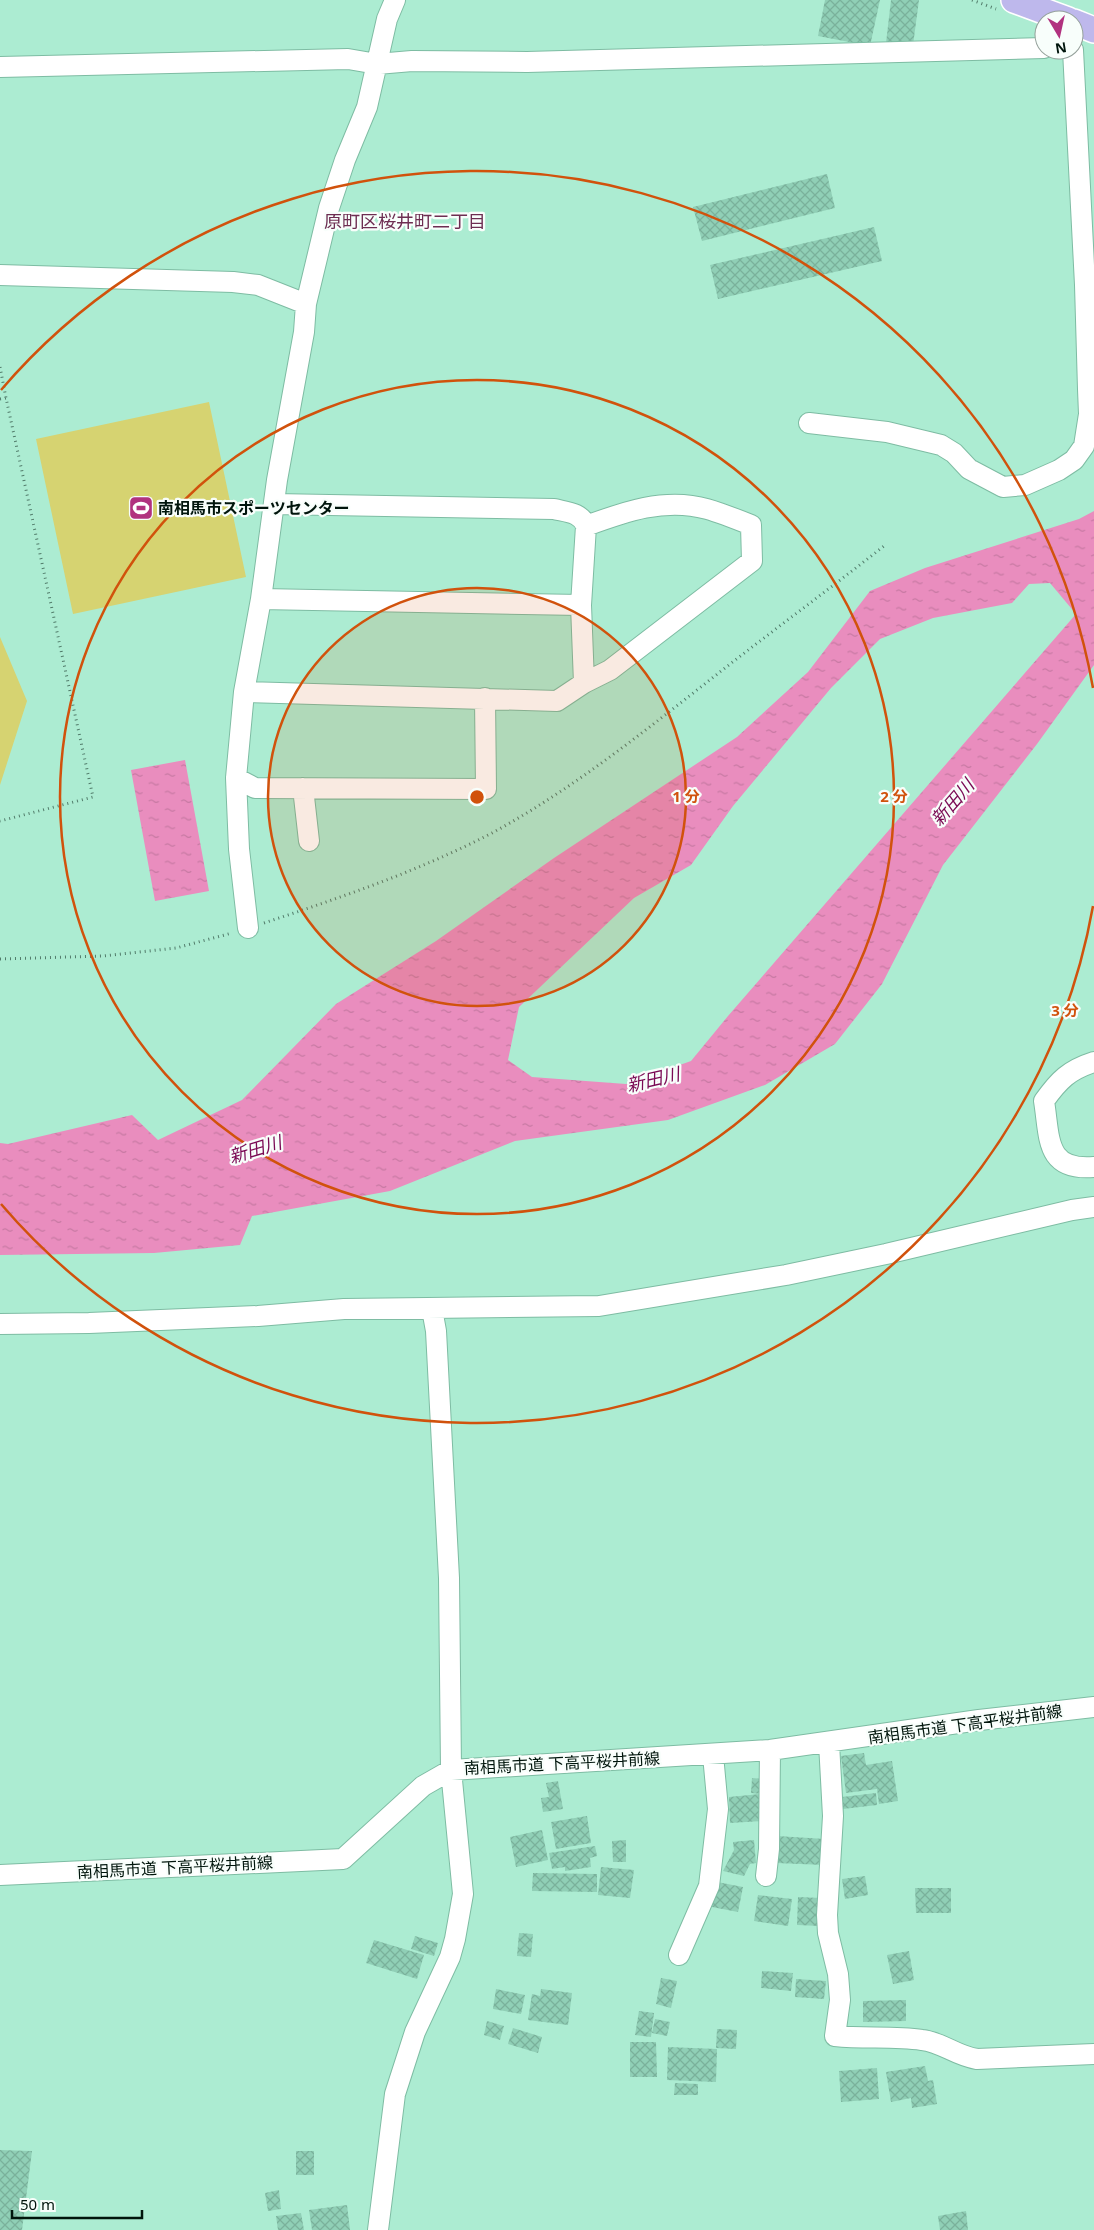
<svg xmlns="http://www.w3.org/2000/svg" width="1094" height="2230" viewBox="0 0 1094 2230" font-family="'Noto Sans','Noto Sans JP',sans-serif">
  <defs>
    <pattern id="water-ripples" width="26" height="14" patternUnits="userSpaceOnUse" patternTransform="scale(1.25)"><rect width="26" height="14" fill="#e98dbe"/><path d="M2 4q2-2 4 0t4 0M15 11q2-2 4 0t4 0" fill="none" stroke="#c679a2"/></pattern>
    <pattern id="building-cross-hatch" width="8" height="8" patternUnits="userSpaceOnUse" patternTransform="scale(1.25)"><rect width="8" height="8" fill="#90cfb6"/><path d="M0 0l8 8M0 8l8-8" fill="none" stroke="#7ab19b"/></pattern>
  </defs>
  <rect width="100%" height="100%" fill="#acecd2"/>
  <path fill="#d6d371" d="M209,402L246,577L73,614L36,439Z
    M0,637L27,701L0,785Z"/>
  <path fill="url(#water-ripples)" fill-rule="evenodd" d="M1094,511V665L1037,744L943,865L882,984L835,1044L765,1085L668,1120L515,1141L390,1191L252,1216L240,1245L154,1253L0,1255V1143L8,1144L132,1115L158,1140L242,1100L336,1004L436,941L554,858L737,737L808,672L870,591L925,568L1079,519ZM1050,583L1076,614L728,1016L691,1061L626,1084L532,1077L508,1060L519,1007L634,898L691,865L733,806L831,688L880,639L933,618L1012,603L1029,584Z
    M185,760L209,891L155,901L131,770Z"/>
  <path fill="url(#building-cross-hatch)" d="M825,0H880L870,46L818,36Z
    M891,0H919L913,45L886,43Z
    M827,174L835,208L702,241L693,207Z
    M874,227L882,261L718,299L710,265Z
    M864,1753L866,1765L892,1761L898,1801L879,1804L877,1789L846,1793L841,1756Z
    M752,1778L763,1779L762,1794L751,1793Z
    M558,1781L563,1809L543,1812L541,1798L549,1797L546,1783Z
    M876,1793L877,1805L843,1809L842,1797Z
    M760,1794L762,1821L730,1823L729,1797Z
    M587,1816L591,1843L556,1849L551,1822Z
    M542,1830L548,1860L516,1867L510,1837Z
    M777,1836L825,1839L824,1865L776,1863Z
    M626,1840V1862H613L612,1841Z
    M754,1840L756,1863L750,1864L744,1876L723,1871L734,1850L733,1842Z
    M595,1846L597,1856L590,1858L591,1867L565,1871V1867L552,1869L549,1853Z
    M601,1867L634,1870L630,1898L598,1895Z
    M533,1873L597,1874V1892L532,1891Z
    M865,1876L868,1895L845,1899L842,1879Z
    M712,1881L743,1887L738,1912L707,1906Z
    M915,1888H951V1913H916Z
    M758,1895L792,1899L788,1926L754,1921Z
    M798,1897L821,1898L820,1926L797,1925Z
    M519,1933L533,1934L531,1957L517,1956Z
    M415,1936L438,1943L434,1956L411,1949Z
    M374,1940L424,1955L417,1979L366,1963Z
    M909,1951L914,1980L893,1984L887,1955Z
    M762,1971L793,1973L791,1991L761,1988Z
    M661,1978L677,1981L671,2008L656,2004Z
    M796,1979L826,1981L824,1999L795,1997Z
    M496,1989L525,1995L521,2014L493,2009Z
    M541,1989L572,1993L568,2025L528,2020L532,1994L540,1996Z
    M906,2000V2021L863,2022V2001Z
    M639,2011L654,2013L651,2037L635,2035Z
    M655,2019L670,2022L667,2036L652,2033Z
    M487,2021L504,2026L500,2040L484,2035Z
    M513,2028L542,2037L538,2053L508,2044Z
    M717,2029L737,2030L736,2049L716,2048Z
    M630,2042H656L657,2077H630Z
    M668,2047L717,2049L716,2082L667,2080Z
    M925,2066L928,2081L933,2080L937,2104L912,2108L911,2098L891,2102L886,2072Z
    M877,2068L879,2099L841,2102L839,2071Z
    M675,2083L698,2084V2095H674Z
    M0,2150L32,2151L22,2230H0Z
    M296,2151H314V2175H296Z
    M279,2190L281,2209L268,2211L265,2193Z
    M347,2205L350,2230H312L309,2210Z
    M966,2211L968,2230H940L938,2216Z
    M301,2213L304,2230H278L276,2216Z"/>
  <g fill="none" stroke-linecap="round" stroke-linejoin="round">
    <defs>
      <path id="minor" d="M0,67L348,59L377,64L412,61L527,62L1044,48
        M0,275L233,282L258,285L306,304
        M809,423L887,432L941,445L954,453L969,469L1003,487L1025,485L1059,470L1074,460L1084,446L1089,414L1088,389L1085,285L1073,50
        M274,504L554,509C566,512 581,512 586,526L581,605L584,683
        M261,599L581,605
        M244,692L557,701L584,683L610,670L752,561L751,525C736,519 721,513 707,509C665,497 624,512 586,526
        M236,778L255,788L486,789L485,698
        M303,788L309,841
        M248,928L239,849L236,778L244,692L261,599L277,480L304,332L306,304L329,208L345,160L367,107L387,19L395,0
        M1094,1062C1069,1070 1059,1080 1044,1101C1050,1138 1045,1171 1094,1167
        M0,1324L89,1323L258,1316L344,1309L599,1306L786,1275L886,1254L1072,1210L1094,1207
        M829,1743L833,1816L827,1915L828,1933L838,1974L840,2000L835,2036C864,2039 893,2036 922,2040C942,2042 956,2056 977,2059L1094,2054
        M0,1875L343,1859L423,1786L451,1770L770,1750L979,1720L1094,1707
        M766,1876L769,1849L770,1750
        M679,1955L709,1886L718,1809L713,1755
        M378,2230L395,2094L415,2032L450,1957L455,1939L463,1894L451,1770L449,1578L436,1331L432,1309"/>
      <path id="major" d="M1014,0L1068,20
        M1074,22L1094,30"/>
    </defs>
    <use href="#minor" stroke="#7ebca3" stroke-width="22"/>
    <use href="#major" stroke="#fff" stroke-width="28"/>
    <path stroke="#527c6b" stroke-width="3" stroke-dasharray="1 4" stroke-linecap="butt" d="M972,0L996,9
      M0,367L6,398
      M0,399L6,398L93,797L0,821
      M264,923C342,897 419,871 492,833C571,790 641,734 711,679C768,634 827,591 884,546
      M0,959L103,956L176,948L232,933"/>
    <use href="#minor" stroke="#fff" stroke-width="20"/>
    <use href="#major" stroke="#beb8ec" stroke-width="25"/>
  </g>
  <circle cx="477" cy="797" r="209" fill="#d1520c" fill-opacity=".12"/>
  <g fill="none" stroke="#d1520c" stroke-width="2.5">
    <circle cx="477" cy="797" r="209"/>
    <circle cx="477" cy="797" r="417"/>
    <path d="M1093 906A626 626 0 0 1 1 1204M1 390A626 626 0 0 1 1093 688"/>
  </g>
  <defs>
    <symbol id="stadium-square" viewBox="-11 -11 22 22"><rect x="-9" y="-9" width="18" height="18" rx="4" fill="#b1327f" stroke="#f8fefb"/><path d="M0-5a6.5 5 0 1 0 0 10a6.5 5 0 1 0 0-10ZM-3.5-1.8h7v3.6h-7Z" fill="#fff"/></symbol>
  </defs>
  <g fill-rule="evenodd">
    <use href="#stadium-square" x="127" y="494" width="28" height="28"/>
  </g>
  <g text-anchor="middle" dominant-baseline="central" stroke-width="4.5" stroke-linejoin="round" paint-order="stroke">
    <g font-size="16" font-weight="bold" fill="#00150c" stroke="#f8fefb" text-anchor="start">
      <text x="158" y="508">南相馬市スポーツセンター</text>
    </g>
    <g font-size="16" fill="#00150c" stroke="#f8fefb">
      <text transform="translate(965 1724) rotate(-8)">南相馬市道 下高平桜井前線</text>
      <text transform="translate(562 1763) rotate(-3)">南相馬市道 下高平桜井前線</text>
      <text transform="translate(175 1867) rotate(-3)">南相馬市道 下高平桜井前線</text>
    </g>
    <g font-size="18" fill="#6d2e52" stroke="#f8fefb">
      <text x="405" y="221">原町区桜井町二丁目</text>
    </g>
    <g font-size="18" font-style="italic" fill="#7a0a54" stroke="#f8fefb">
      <text transform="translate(952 802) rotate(-49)">新田川</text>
      <text transform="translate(653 1079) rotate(-13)">新田川</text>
      <text transform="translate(255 1149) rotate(-17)">新田川</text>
    </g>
  </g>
  <circle cx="477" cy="797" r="8" fill="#d1520c" stroke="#f8fefb" stroke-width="2.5"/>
  <g font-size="15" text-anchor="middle" font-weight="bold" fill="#d1520c" stroke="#f8fefb" stroke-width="4.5" stroke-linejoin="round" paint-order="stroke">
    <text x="686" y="802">1 分</text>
    <text x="894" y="802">2 分</text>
    <text x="1065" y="1016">3 分</text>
  </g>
  <g transform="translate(1059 35) rotate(171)"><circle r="24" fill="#f8fefb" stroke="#95a19b"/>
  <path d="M0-4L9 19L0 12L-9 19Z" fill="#b1327f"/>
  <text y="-8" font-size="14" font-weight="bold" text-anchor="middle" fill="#00150c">N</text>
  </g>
  <path d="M12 2210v8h130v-8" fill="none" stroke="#00150c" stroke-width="2.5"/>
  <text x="20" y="2210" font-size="15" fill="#00150c" stroke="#f8fefb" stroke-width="4" paint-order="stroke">50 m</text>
</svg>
